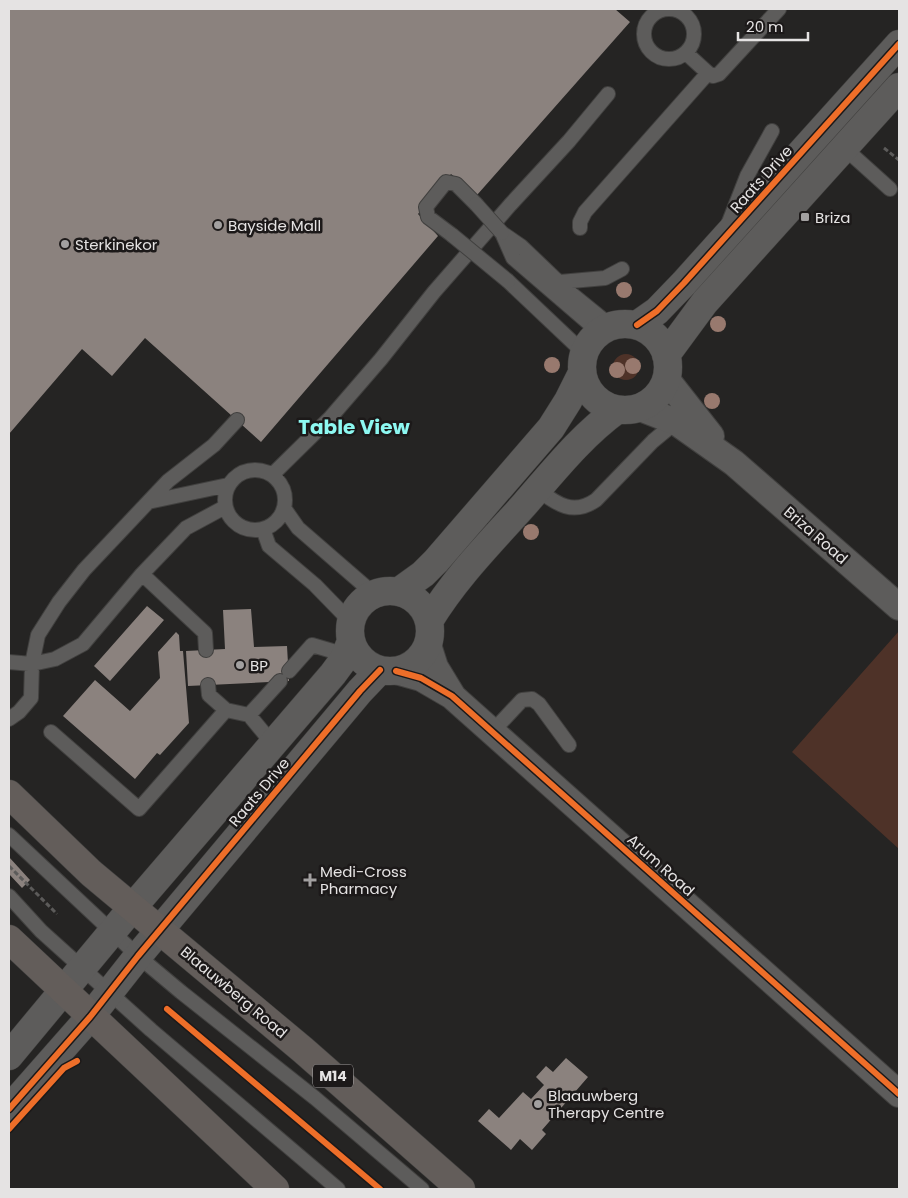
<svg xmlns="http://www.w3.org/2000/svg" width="908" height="1198" viewBox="0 0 908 1198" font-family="Poppins,sans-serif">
  <rect width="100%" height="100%" fill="#252423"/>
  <path fill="#4e3228" d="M613 367a13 13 0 1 1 26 0a13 13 0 1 1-26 0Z
    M899,631V849L792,752Z"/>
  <path fill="#8b827e" d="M9,9H615L630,22L477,195L451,174L418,214L438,236L261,442L145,338L112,376L82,349L9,434Z
    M147,606L164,620L110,681L94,666Z
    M251,609L254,647L287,646L289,681L188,686L186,651L225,649L223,610Z
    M176,632L179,635L180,651H183L189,723L160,755L157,753L135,779L63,716L95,680L130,711L160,678L158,652Z
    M9,857L30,880L22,888L9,874Z
    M566,1058L588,1077L542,1130L546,1134L532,1150L520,1139L511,1150L478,1121L489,1109L499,1118L523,1092L531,1099L544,1085L536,1077L546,1066L553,1072Z"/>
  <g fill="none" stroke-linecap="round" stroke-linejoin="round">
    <defs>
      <path id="lane" d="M644 34a25 25 0 1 1 50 0a25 25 0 1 1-50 0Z
        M686,53L708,73L713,76L719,74L779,9
        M840,144L890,189
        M729,222L747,176L772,131
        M580,228V222L585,212L708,73
        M502,233L521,246L568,291L611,326
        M502,233L513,258L599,332
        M452,235L428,217L426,207L446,182L456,184L476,204
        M508,281L584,353
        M555,284L560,282L605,278L622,269
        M225 500a30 30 0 1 1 60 0a30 30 0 1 1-60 0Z
        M272,475L330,418L381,359L434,292L510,205L569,141L608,94
        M538,490C557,504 573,516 596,500L653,441L676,422
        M148,502L228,485
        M284,508L298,528L374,594
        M263,529L269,546L315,585L351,622
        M142,574L205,633L206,650
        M9,662L32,664L55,659L83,644L142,574L186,528L225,507
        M289,671L312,645L346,655
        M208,685L209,695L226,710
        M249,715L280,681
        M9,719L19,712L31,698L32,664L38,635L59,602L84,570L168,481L214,445L237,420
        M51,732L139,809L226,710L249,715L273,744
        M492,732L522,700L532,699L539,704L569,745
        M9,835L138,956L181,992L315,1098L422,1189
        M9,896L41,931L151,1030L338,1189"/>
      <path id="street" d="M667,380L711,436
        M640,408L676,422L734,463L899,607
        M428,645L435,667L452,695
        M396,671L421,678L452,696L899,1094"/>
      <path id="secondary" d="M582 367a43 43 0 1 1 86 0a43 43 0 1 1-86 0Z
        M637,325L657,311L684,283L899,44
        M666,355L705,302L899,87
        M350 631a40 40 0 1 1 80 0a40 40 0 1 1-80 0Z
        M398,592L423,574L436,561L551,428L568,401L582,373
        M429,621C455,578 490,543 524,505C553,472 581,436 617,410
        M9,1056L132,908L333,674L344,659L351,641
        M9,1109L90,1017L138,956L360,691L380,670"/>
      <path id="primary" d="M9,794L91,873L303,1050L461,1189
        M9,939L275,1189"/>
    </defs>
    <use href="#lane" stroke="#41403f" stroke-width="16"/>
    <use href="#street" stroke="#41403f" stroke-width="28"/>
    <use href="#secondary" stroke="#41403f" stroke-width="29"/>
    <use href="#primary" stroke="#41403f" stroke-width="29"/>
    <path stroke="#5c5b5a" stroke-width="3" stroke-dasharray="5 2.5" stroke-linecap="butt" d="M884,148L899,160
      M9,866L57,914"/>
    <use href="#lane" stroke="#5d5c5b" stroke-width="14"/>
    <use href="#street" stroke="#5d5c5b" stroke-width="26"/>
    <use href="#secondary" stroke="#5d5c5b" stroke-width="28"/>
    <use href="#primary" stroke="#635d5a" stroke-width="28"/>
    <defs>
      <path id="lane-bridge" d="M476,204L502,233
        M452,235L508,281"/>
    </defs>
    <use href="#lane-bridge" stroke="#41403f" stroke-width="16" stroke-linecap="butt"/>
    <use href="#lane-bridge" stroke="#5d5c5b" stroke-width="14"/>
    <defs>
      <path id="cycleway" d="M637,325L657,311L684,283L899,44
        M396,671L421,678L452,696L899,1094
        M167,1009L380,1189
        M9,1109L90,1017L138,956L360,691L380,670
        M9,1129L64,1068L77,1061"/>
    </defs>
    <use href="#cycleway" stroke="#1c1919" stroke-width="9"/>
    <use href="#cycleway" stroke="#ee6e29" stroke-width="6"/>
  </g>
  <g fill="#98796e">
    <circle cx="624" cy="290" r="8"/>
    <circle cx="718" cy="324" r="8"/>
    <circle cx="552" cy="365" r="8"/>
    <circle cx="633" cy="366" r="8"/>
    <circle cx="617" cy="370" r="8"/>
    <circle cx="712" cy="401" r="8"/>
    <circle cx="531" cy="532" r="8"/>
  </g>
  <g fill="#a2a0a0" stroke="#1c1919" stroke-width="2">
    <rect x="800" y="212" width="10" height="10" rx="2.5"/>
    <circle cx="218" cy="225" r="5"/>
    <circle cx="65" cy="244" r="5"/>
    <circle cx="240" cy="665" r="5"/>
    <path d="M307.5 872.5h5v5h5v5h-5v5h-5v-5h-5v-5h5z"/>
    <circle cx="538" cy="1104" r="5"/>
  </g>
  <g text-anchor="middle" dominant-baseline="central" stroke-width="5" stroke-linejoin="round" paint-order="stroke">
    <rect fill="#1c1919" stroke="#a9a6a6" stroke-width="1" x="313" y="1064.5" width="40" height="23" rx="4"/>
    <g font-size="14" font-weight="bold" fill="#e5e3e3">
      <text x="333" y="1076">M14</text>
    </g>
    <g font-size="15" fill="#e5e3e3" stroke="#1c1919">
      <text transform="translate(761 179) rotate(-48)">Raats Drive</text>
      <text transform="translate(816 535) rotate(41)">Briza Road</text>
      <text transform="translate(259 792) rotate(-50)">Raats Drive</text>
      <text transform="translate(661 865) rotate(42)">Arum Road</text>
      <text transform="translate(234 992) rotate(40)">Blaauwberg Road</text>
    </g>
    <g font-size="15" fill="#e5e3e3" stroke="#1c1919" text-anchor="start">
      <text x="815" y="217">Briza</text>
      <text x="228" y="225">Bayside Mall</text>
      <text x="75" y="244">Sterkinekor</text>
      <text x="250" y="665">BP</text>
      <text x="320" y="871">Medi-Cross<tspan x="320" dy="17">Pharmacy</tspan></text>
      <text x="548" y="1095">Blaauwberg<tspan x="548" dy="17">Therapy Centre</tspan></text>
    </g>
    <g font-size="20" font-weight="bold" fill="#8df8f1" stroke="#1c1919">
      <text x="354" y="427">Table View</text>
    </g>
  </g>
  <rect width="908" height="1198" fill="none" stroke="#e5e3e3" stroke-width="20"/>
  <path d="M738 32v8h70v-8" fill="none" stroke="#e5e3e3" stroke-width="2.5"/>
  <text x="746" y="32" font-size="15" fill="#e5e3e3" stroke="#1c1919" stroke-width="4" paint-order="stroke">20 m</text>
</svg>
